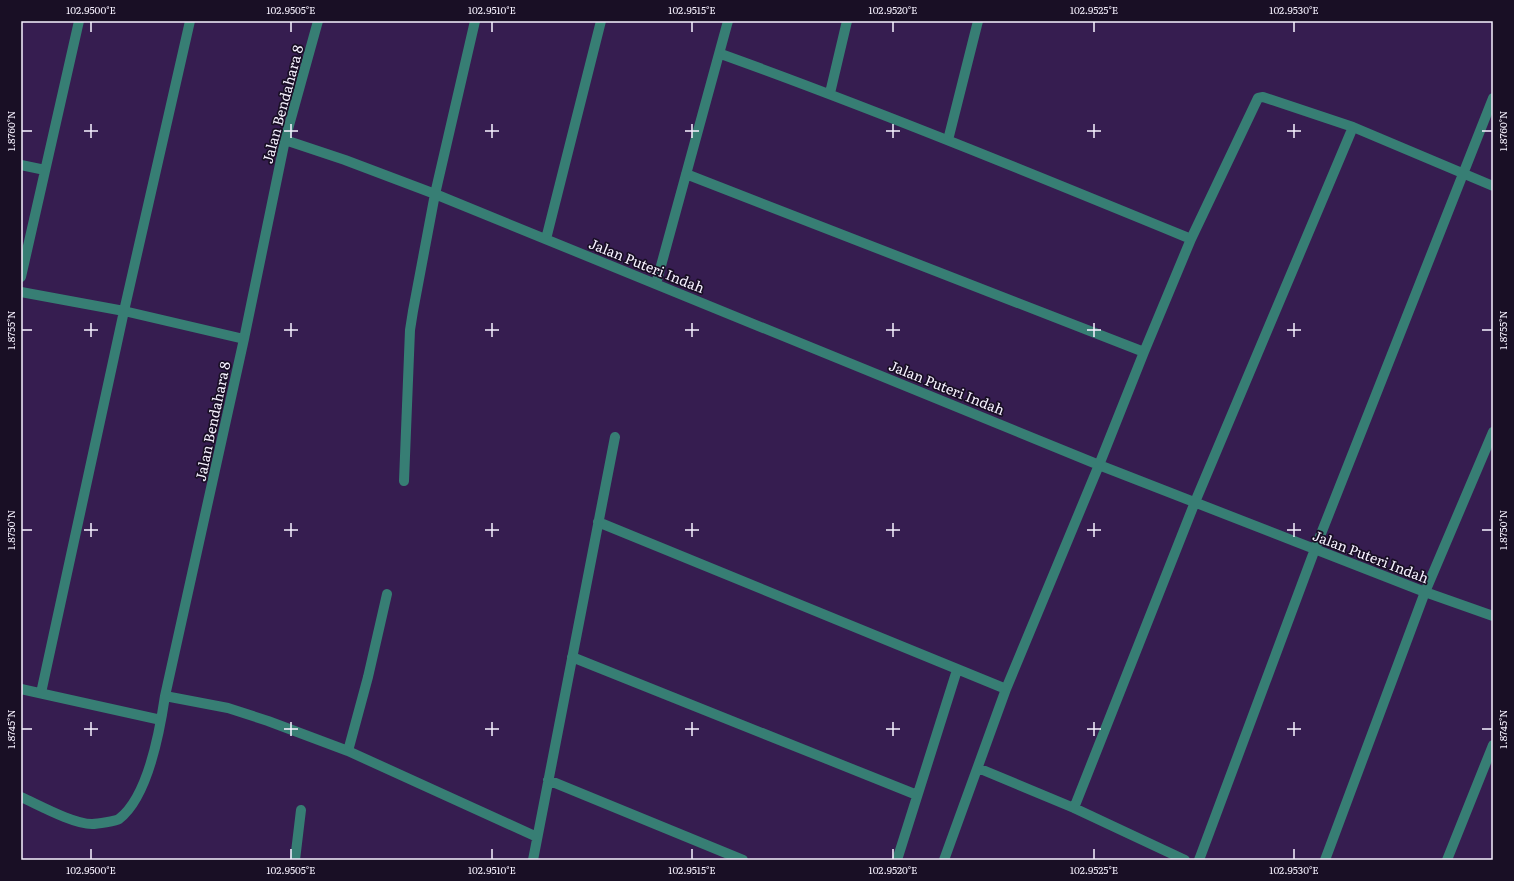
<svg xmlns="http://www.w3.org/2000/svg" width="1514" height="881" viewBox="0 0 1514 881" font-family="Literata,serif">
  <rect width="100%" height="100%" fill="#361d50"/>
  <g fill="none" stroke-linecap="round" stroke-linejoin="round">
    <path stroke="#377e74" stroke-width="10" d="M721,54C879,111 1035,175 1191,239
      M830,93L847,21
      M285,140L345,160L435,194L1099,465L1425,592L1493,616
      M948,140L978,21
      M21,165L45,170
      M686,174L1144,352
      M546,239L601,21
      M21,277L79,21
      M656,284L728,21
      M21,292L124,311L244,339
      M404,481L410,330L413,311L435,194L475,21
      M598,522L1006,689
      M572,657L917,795
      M21,689L161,720
      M41,693L124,311L190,21
      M165,696L228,708L268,721L348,751L537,837
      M348,751L368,677L387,594
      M978,768L1074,808L1185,860
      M548,780L743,860
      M21,797C39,805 73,824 92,824C97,824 116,821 119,819C148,797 160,730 165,696L244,339L285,140L318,21
      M1074,808L1195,502L1353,127
      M295,860L301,810
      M533,860L615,437
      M897,860L957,670
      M944,860L1006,689L1099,465L1144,352L1191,239L1258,98L1263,97L1353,127L1493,186
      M1199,860L1315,549L1493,98
      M1325,860L1425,592L1493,432
      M1447,860L1493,745"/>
  </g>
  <path fill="none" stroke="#f7f2ff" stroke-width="1.5" d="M91,22V32M291,22V32M492,22V32M692,22V32M893,22V32M1094,22V32M1294,22V32M91,124V138M291,124V138M492,124V138M692,124V138M893,124V138M1094,124V138M1294,124V138M22,131H32M84,131H98M284,131H298M485,131H499M685,131H699M886,131H900M1087,131H1101M1287,131H1301M1482,131H1492M91,323V337M291,323V337M492,323V337M692,323V337M893,323V337M1094,323V337M1294,323V337M22,330H32M84,330H98M284,330H298M485,330H499M685,330H699M886,330H900M1087,330H1101M1287,330H1301M1482,330H1492M91,523V537M291,523V537M492,523V537M692,523V537M893,523V537M1094,523V537M1294,523V537M22,530H32M84,530H98M284,530H298M485,530H499M685,530H699M886,530H900M1087,530H1101M1287,530H1301M1482,530H1492M91,722V736M291,722V736M492,722V736M692,722V736M893,722V736M1094,722V736M1294,722V736M22,729H32M84,729H98M284,729H298M485,729H499M685,729H699M886,729H900M1087,729H1101M1287,729H1301M1482,729H1492M91,849V859M291,849V859M492,849V859M692,849V859M893,849V859M1094,849V859M1294,849V859"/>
  <g text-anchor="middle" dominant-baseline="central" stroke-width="3.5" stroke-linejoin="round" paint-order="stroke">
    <g font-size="14" fill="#f7f2ff" stroke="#190f25">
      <text transform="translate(282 104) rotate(-75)">Jalan Bendahara 8</text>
      <text transform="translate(647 265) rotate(22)">Jalan Puteri Indah</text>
      <text transform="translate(947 387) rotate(22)">Jalan Puteri Indah</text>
      <text transform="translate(212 421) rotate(-78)">Jalan Bendahara 8</text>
      <text transform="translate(1371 556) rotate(21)">Jalan Puteri Indah</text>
    </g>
  </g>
  <rect width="1514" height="881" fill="none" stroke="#190f25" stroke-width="44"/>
  <rect x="22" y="22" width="1470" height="837" fill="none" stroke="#f7f2ff" stroke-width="1.5"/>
  <g font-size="10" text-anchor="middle" fill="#f7f2ff">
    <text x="91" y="14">102.9500°E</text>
    <text x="291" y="14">102.9505°E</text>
    <text x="492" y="14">102.9510°E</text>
    <text x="692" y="14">102.9515°E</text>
    <text x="893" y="14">102.9520°E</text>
    <text x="1094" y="14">102.9525°E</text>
    <text x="1294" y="14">102.9530°E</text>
    <text transform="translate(11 131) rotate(-90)" y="4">1.8760°N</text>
    <text transform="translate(1503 131) rotate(-90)" y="4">1.8760°N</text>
    <text transform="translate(11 330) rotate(-90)" y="4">1.8755°N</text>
    <text transform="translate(1503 330) rotate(-90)" y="4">1.8755°N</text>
    <text transform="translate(11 530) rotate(-90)" y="4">1.8750°N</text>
    <text transform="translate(1503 530) rotate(-90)" y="4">1.8750°N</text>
    <text transform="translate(11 729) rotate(-90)" y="4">1.8745°N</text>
    <text transform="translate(1503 729) rotate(-90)" y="4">1.8745°N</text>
    <text x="91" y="874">102.9500°E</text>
    <text x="291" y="874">102.9505°E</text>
    <text x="492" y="874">102.9510°E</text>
    <text x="692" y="874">102.9515°E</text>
    <text x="893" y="874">102.9520°E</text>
    <text x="1094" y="874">102.9525°E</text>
    <text x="1294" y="874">102.9530°E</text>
  </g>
</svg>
